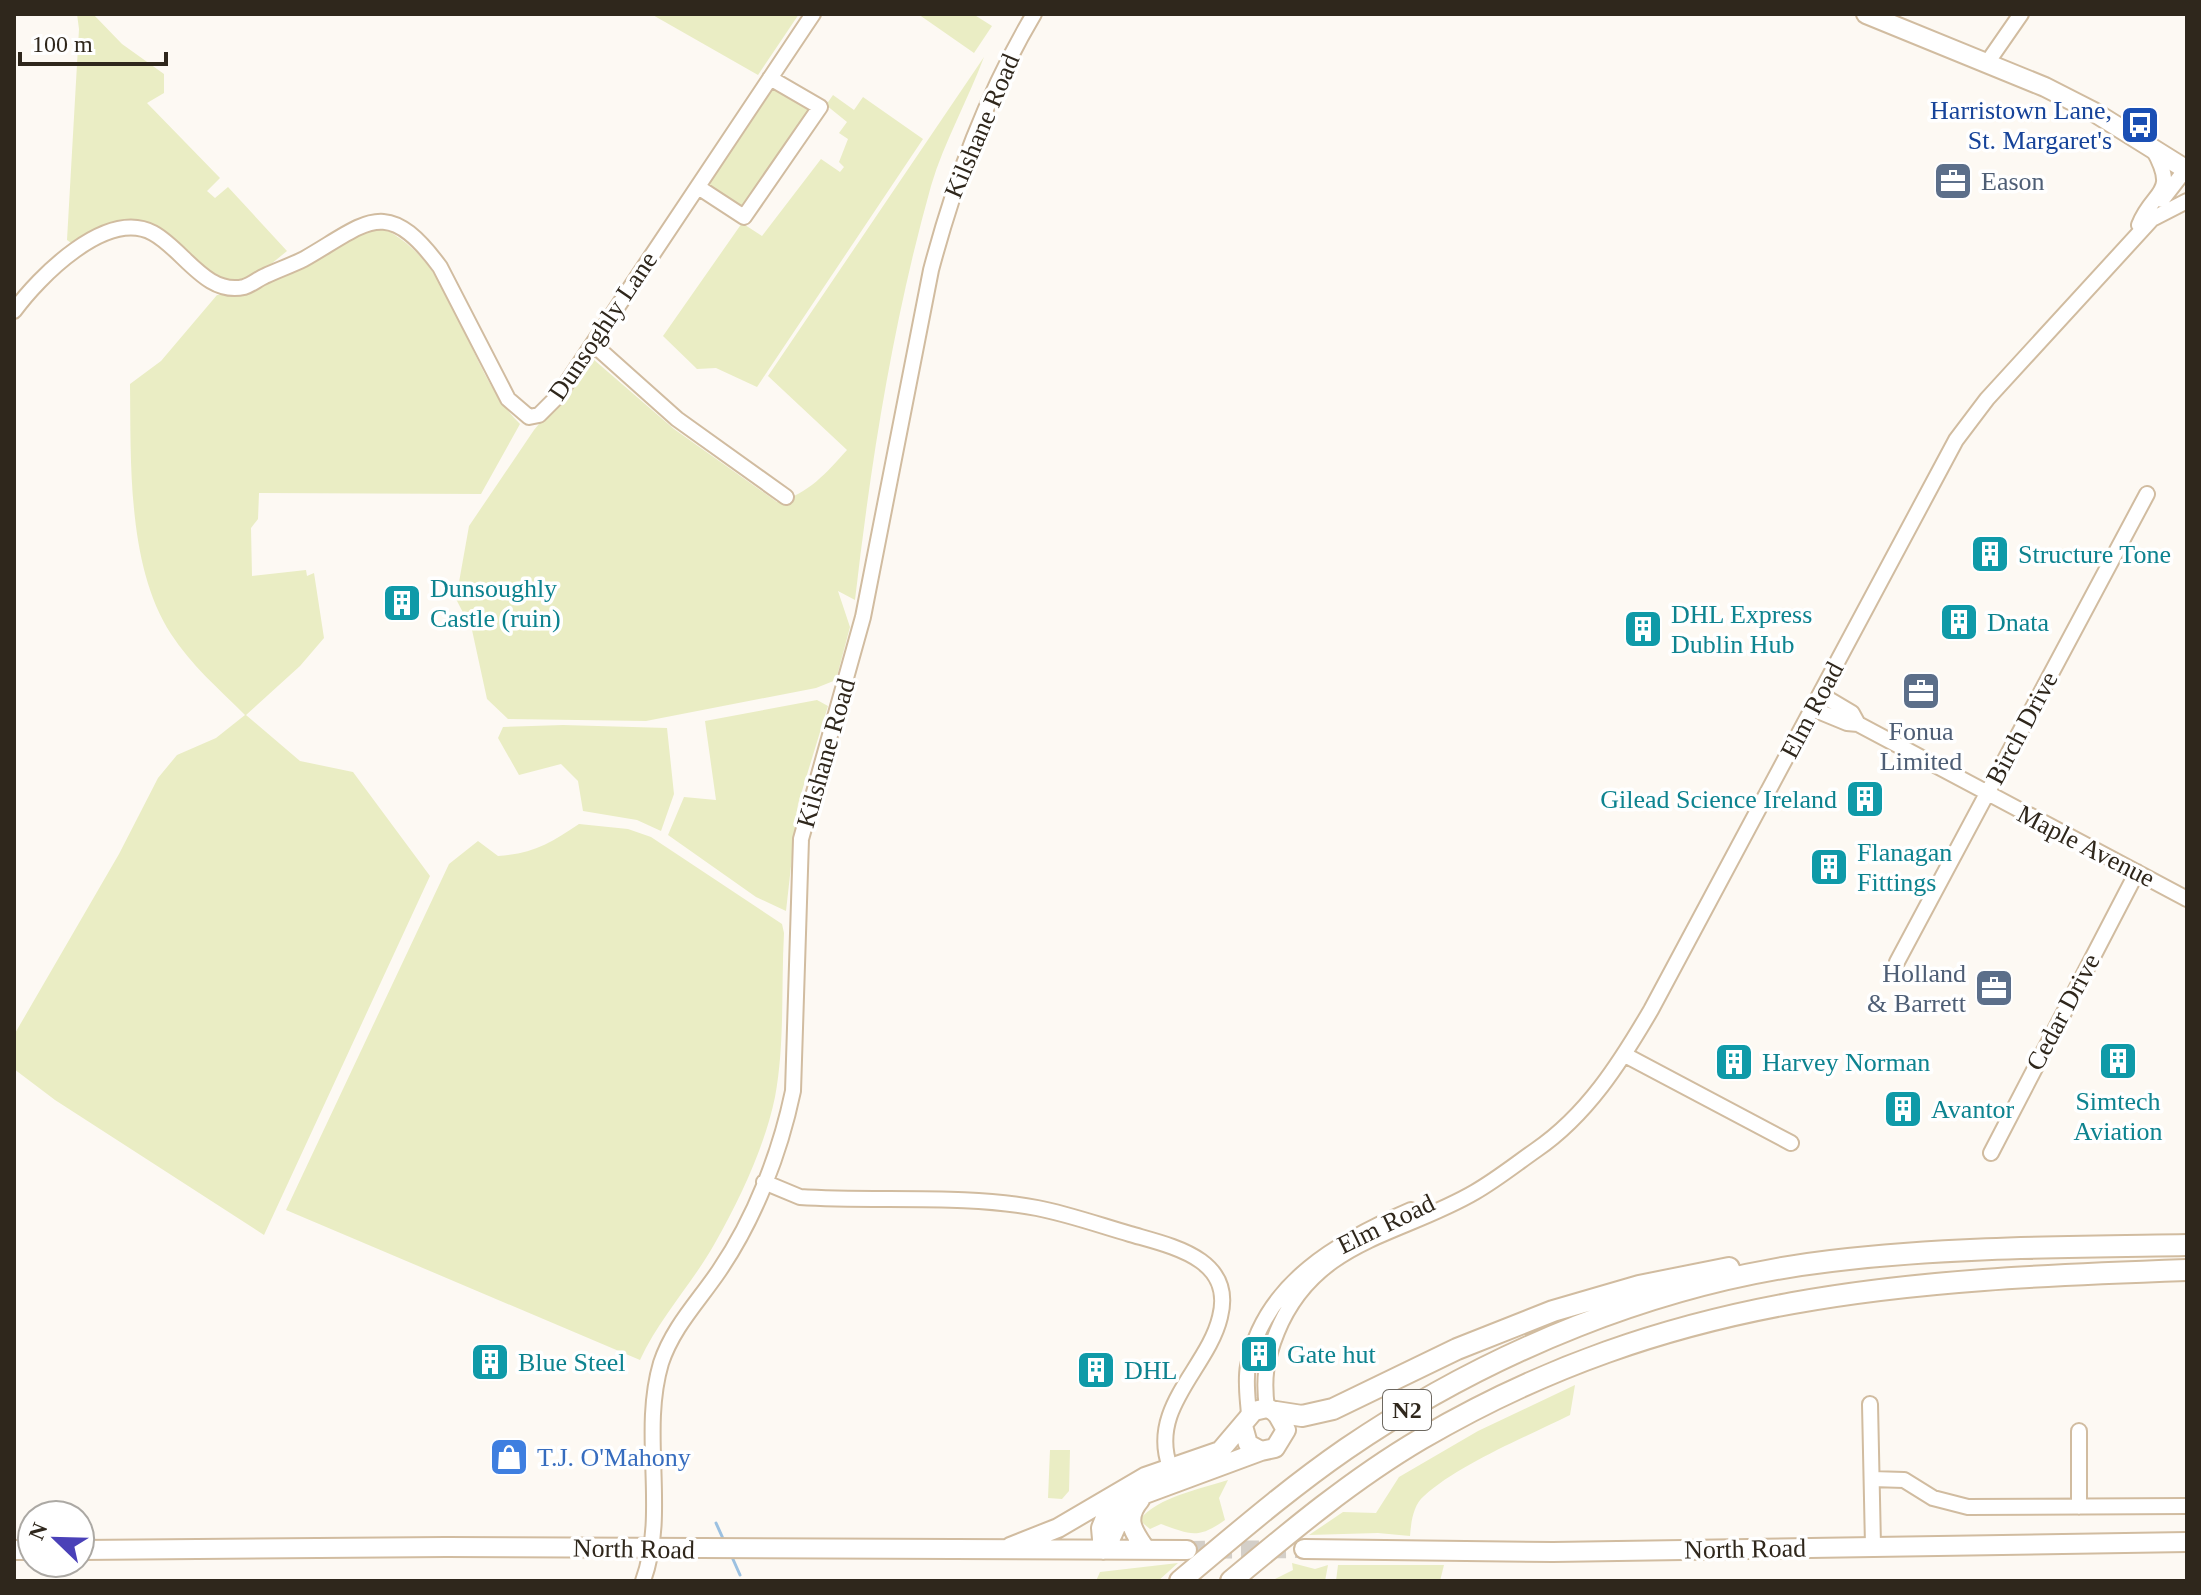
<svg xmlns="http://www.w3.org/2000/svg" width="2201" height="1595" viewBox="0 0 2201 1595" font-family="'Times New Roman',serif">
  <rect width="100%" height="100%" fill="#fdf9f3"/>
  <path fill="#eaedc4" d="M77,14H93L122,44L164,74V93L147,103L220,178L207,191L215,198L228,187L287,251L243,287L213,282L175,249L129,230L77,247L67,240L79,29Z
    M651,14H799L758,75Z
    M918,14H973L992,26L974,53Z
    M984,57C968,100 944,142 931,186C893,321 871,461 855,600L838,591L850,627L836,680L816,688L646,721L508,719L487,699L472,630L456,599L469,526L534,430L593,359L674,429L777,502C809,494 826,473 847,450L768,376Z
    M772,82L814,108L757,193L741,209L701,187Z
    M833,95L854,110L863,97L923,139L757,387L716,368L697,369L663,336L742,223L762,236L821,159L840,172L844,167L839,162L848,139L839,133L847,122L826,105Z
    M378,226C460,262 461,365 520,424L481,494L259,493L258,519L251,528L252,576L306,570L307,576L314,573L324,638L300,666L246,715L300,761L353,772L430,876L264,1235L55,1100L14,1069V1035L119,854L158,778L177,755L216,738L245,715C219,689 191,665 171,634C127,566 131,462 130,384L161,361L217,295C264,296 300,255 341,237C353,232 366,230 378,226Z
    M817,700L828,706L798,804L786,911L756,897L668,835L684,797L716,800L705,721Z
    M563,725L667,728L674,794L661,831L637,820L583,811L578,781L561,764L519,775L498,738L503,727Z
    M579,824L628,829L651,837L782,924L784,933C781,986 785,1044 775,1097C765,1146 740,1199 715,1243C692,1284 660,1317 640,1360L286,1210L449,864L478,841L498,856C532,854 551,843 579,824Z
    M1575,1385L1570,1415C1526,1437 1459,1464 1424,1496C1413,1505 1411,1523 1410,1536L1378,1533L1309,1535L1343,1512L1376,1513L1399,1477L1478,1431Z
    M1050,1450H1070L1069,1491L1062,1499L1048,1498Z
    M1228,1480L1219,1498L1225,1520C1197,1540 1190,1534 1161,1524L1150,1529L1139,1520C1160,1496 1198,1490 1228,1480Z
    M1178,1563L1158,1581H1096L1100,1572Z
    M1292,1563L1315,1569L1328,1565L1325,1581H1271L1293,1570Z
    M1338,1565H1444L1440,1581H1336Z"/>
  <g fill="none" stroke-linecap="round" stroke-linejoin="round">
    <path stroke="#9cc1e1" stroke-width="3" d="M716,1523L725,1543
      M732,1557L740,1575"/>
    <path stroke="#d4cfc8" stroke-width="18" stroke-dasharray="18 9" stroke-linecap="butt" d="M1187,1550L1304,1549"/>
    <defs>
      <path id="minor" d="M1987,63L2021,14
        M698,187L744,217L820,107L770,78
        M2162,200L2186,169
        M2139,225C2153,189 2179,196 2153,149
        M14,311C38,278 106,208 153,233C183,249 206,296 244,287C251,285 258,279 265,276C278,270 292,265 304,259C367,223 386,194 440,267L508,399L529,417L539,415L558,396L813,14
        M593,344L677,419L786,497
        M1820,694L1852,713L1858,724
        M1813,709L1847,723L1858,724L2187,899
        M1897,962L2147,494
        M1625,1055L1791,1143
        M1991,1153L2137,872
        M764,1182L800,1197C876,1202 963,1194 1037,1208C1068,1214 1099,1225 1130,1234C1171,1246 1235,1258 1220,1317C1208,1368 1148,1408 1170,1467
        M1870,1404L1873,1546
        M1267,1408C1263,1379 1266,1359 1277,1332C1315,1239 1400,1236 1475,1192C1496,1180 1516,1164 1536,1150C1587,1115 1620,1063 1651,1010L1956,440L1987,399L2152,219L2187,201
        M1249,1415C1248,1399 1245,1382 1248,1366C1263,1283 1341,1240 1411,1210
        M2079,1431V1507
        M1872,1479L1904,1480L1933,1498L1968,1507L2187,1506
        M643,1581C668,1512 640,1434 661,1363C673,1327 698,1302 719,1271C755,1218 780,1153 793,1091L801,839L863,617L931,270C955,180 986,95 1034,14"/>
      <path id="major" d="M1866,14L2045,87L2094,112L2187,170
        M1140,1500C1123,1520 1134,1532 1146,1550
        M1010,1547L1058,1528L1145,1477L1220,1451L1254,1411L1267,1408L1276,1412L1286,1430L1275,1448L1261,1451L1248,1444L1243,1426
        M1304,1549L1553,1552L2187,1542
        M14,1550H32
        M80,1550L446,1547L1187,1550
        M1103,1550C1117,1534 1117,1513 1134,1498L1261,1451
        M1103,1550L1101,1528L1114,1496"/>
      <path id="highway" d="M1276,1412L1302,1416L1333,1409L1457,1349L1553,1311L1639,1286L1729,1268
        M1180,1581C1234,1536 1288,1489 1346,1449C1488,1352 1659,1281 1831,1261C1949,1247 2068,1247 2187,1245
        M1231,1581C1292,1530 1353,1479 1421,1439C1672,1292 1905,1280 2187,1270"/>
    </defs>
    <use href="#minor" stroke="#d1bca0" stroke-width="18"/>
    <use href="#major" stroke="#d1bca0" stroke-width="22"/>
    <use href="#highway" stroke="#d1bca0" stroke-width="24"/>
    <use href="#minor" stroke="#fff" stroke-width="14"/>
    <use href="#major" stroke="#fff" stroke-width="18"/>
    <use href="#highway" stroke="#fff" stroke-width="20"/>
  </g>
  <defs>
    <symbol id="bus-square" viewBox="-11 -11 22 22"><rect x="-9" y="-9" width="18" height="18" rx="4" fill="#1a4fb4" stroke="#fff"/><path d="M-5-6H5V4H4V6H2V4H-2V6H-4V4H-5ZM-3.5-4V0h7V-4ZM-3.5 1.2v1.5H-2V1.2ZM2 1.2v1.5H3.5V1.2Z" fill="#fff"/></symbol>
    <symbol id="office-square" viewBox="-11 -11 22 22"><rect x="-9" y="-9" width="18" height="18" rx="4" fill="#5c6f8a" stroke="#fff"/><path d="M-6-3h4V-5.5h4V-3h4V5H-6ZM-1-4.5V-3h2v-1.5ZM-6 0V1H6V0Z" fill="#fff"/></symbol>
    <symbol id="building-square" viewBox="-11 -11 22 22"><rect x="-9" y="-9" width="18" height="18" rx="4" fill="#0f9aa8" stroke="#fff"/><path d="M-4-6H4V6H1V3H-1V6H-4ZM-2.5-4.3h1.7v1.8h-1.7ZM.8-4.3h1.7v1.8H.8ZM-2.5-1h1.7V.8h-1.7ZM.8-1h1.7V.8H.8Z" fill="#fff"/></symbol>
    <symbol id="shop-square" viewBox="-11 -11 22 22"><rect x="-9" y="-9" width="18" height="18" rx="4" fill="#3f7fe0" stroke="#fff"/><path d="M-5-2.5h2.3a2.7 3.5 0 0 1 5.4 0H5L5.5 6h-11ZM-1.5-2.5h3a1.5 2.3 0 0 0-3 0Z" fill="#fff"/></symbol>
  </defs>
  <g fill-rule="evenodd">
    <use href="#bus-square" x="2118" y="103" width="44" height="44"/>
    <use href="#office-square" x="1931" y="159" width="44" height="44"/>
    <use href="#building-square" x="1968" y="532" width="44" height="44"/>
    <use href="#building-square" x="380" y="581" width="44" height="44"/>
    <use href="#building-square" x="1937" y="600" width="44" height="44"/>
    <use href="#building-square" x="1621" y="607" width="44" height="44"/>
    <use href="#office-square" x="1899" y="669" width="44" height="44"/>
    <use href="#building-square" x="1843" y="777" width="44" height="44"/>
    <use href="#building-square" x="1807" y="845" width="44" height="44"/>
    <use href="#office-square" x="1972" y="966" width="44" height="44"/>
    <use href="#building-square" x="2096" y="1039" width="44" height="44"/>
    <use href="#building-square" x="1712" y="1040" width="44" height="44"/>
    <use href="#building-square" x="1881" y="1087" width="44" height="44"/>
    <use href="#building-square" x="1237" y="1332" width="44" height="44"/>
    <use href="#building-square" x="468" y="1340" width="44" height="44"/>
    <use href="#building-square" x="1074" y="1348" width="44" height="44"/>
    <use href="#shop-square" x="487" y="1435" width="44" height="44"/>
  </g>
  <g text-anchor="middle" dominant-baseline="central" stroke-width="7" stroke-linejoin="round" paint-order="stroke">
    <rect fill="#fff" stroke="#6d6860" stroke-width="2" x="1383" y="1390" width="48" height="40" rx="6"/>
    <g font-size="24" font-weight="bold" fill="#2f271c">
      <text x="1407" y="1410">N2</text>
    </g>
    <g font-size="26" fill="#164399" stroke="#fff" text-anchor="end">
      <text x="2112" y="110">Harristown Lane,<tspan x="2112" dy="30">St. Margaret's</tspan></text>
    </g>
    <g font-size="26" fill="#2f271c" stroke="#fff">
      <text transform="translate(982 126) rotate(-67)">Kilshane Road</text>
      <text transform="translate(603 326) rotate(-56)">Dunsoghly Lane</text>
      <text transform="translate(1812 710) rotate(-62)">Elm Road</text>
      <text transform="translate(2022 728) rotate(-62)">Birch Drive</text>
      <text transform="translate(826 753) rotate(-74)">Kilshane Road</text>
      <text transform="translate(2086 846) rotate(27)">Maple Avenue</text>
      <text transform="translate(2063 1012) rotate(-62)">Cedar Drive</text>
      <text transform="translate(1386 1224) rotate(-26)">Elm Road</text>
      <text transform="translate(634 1549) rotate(1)">North Road</text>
      <text transform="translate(1745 1549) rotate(-1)">North Road</text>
    </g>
    <g font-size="26" fill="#4e5e75" stroke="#fff" text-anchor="start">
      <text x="1981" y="181">Eason</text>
      <text x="1921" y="731" text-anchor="middle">Fonua<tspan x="1921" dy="30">Limited</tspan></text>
      <text x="1966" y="973" text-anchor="end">Holland<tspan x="1966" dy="30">&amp; Barrett</tspan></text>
    </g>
    <g font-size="26" fill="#0d838f" stroke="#fff" text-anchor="start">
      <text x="2018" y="554">Structure Tone</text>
      <text x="430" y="588">Dunsoughly<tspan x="430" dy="30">Castle (ruin)</tspan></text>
      <text x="1671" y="614">DHL Express<tspan x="1671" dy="30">Dublin Hub</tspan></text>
      <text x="1987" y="622">Dnata</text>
      <text x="1837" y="799" text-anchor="end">Gilead Science Ireland</text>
      <text x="1857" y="852">Flanagan<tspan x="1857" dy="30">Fittings</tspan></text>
      <text x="1762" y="1062">Harvey Norman</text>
      <text x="2118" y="1101" text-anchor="middle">Simtech<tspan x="2118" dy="30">Aviation</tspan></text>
      <text x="1931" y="1109">Avantor</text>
      <text x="1287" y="1354">Gate hut</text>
      <text x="518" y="1362">Blue Steel</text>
      <text x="1124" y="1370">DHL</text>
    </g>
    <g font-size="26" fill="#366cbe" stroke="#fff" text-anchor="start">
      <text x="537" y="1457">T.J. O'Mahony</text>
    </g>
  </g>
  <rect width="2201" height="1595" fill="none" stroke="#2f271c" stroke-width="32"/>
  <g transform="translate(56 1539) rotate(293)"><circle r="38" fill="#ffffff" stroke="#aca9a4" stroke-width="2"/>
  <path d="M0-6L14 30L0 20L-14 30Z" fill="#4a41b8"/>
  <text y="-12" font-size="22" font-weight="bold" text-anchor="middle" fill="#2f271c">N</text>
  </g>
  <path d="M20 52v12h146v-12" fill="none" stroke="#2f271c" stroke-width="4"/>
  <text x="32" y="52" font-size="24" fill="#2f271c" stroke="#ffffff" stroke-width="6" paint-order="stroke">100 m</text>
</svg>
